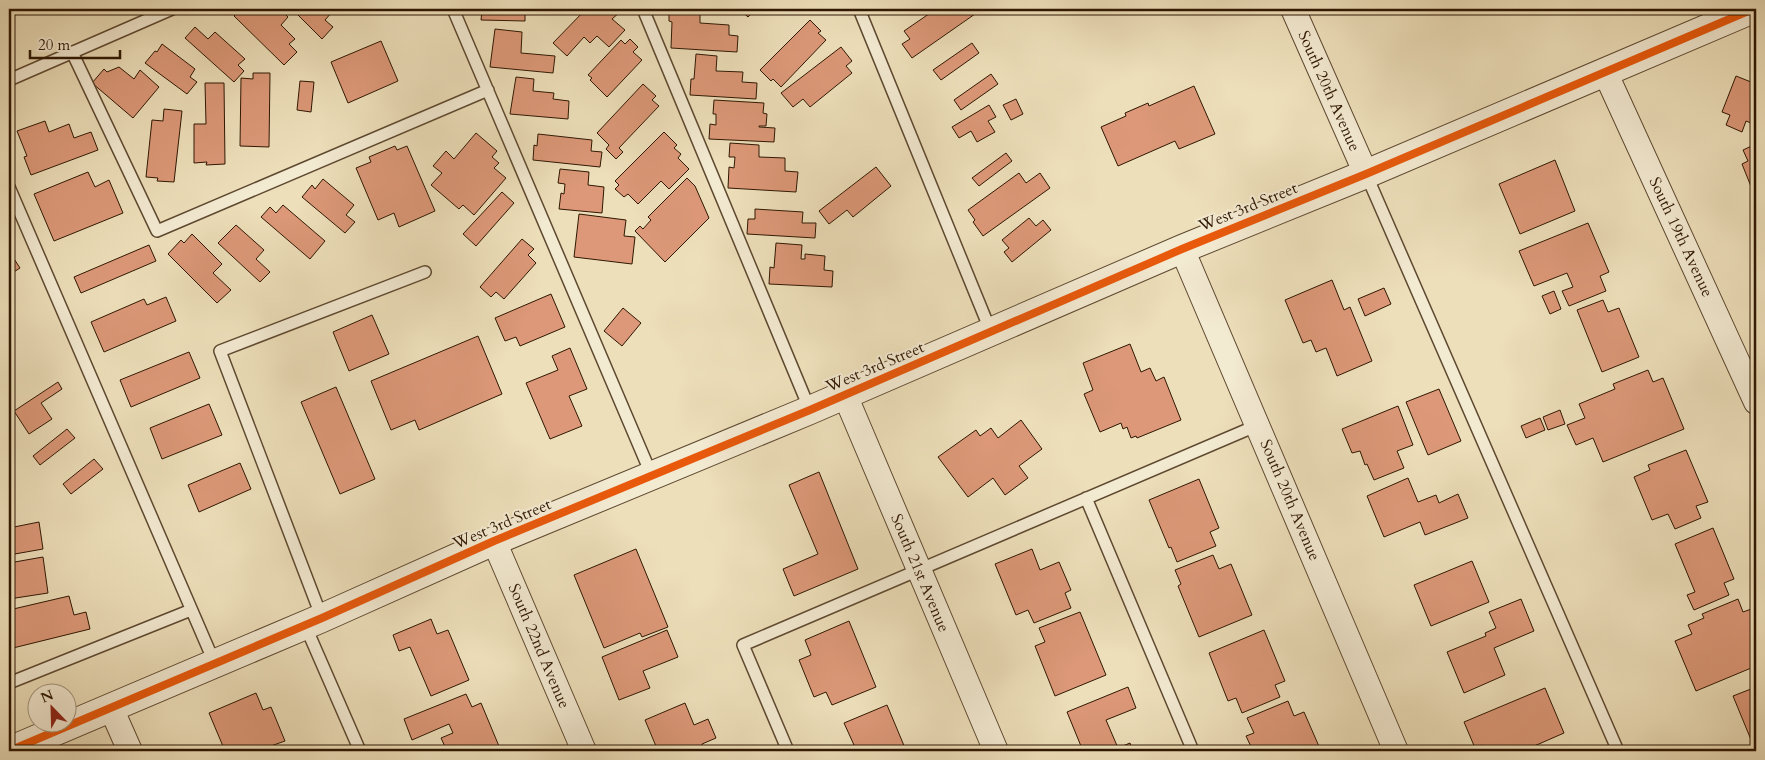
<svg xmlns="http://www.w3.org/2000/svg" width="1765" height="760" viewBox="0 0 1765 760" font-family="Cardo,serif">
  <rect width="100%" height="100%" fill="#eddfba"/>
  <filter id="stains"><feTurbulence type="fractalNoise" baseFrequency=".004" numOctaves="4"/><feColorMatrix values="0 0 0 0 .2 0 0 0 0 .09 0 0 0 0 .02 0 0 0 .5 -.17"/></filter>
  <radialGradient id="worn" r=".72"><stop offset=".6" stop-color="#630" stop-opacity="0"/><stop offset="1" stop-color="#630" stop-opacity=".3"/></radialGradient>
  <path fill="#dc9878" stroke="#2f1702" d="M241,9L250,10L251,9H280L288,17L281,25L295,39L289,44L297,52L284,65L234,16Z
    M292,9H329L332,12L325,20L333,27L322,39Z
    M586,9H617L620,12L612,19L625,30L609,47L597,36L590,43L584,37L567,56L553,43Z
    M669,9L700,10V23L729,25V35L738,36L737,52L671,48L672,22L669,21Z
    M739,9H756L748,17Z
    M936,9H943L946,13L952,9H972L975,14L912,58L902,44L910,39L904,31Z
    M482,10L525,11V21L481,20Z
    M810,20L821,31L818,33L826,40L781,87L773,79L771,81L760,70Z
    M195,27L208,39L215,32L245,59L238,65L244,71L234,82L185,38Z
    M495,29L522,32L521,53L555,56L553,73L490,67Z
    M630,39L638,47L633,52L642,60L607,97L590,80L592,78L588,75L621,40L625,44Z
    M381,41L398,81L348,103L331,62Z
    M972,43L979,53L941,80L933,70Z
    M162,44L195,69L190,77L197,82L187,94L145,63L155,51L157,52Z
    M841,47L852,61L846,66L852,73L810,107L803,99L793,107L781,93Z
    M696,54L717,56L716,71L743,72L742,82L757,83L756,99L690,95L691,79H694Z
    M119,67L134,79L140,70L159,87L133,118L92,83L104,69L107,72Z
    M253,73H270L269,147L240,146L241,78L253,79Z
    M991,74L998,84L961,110L954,100Z
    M1736,76L1756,84V125L1746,121L1742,132L1726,125L1730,115L1722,112Z
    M516,77L534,79L533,91L554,93L553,99L569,101L568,119L510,114Z
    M300,81L314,82L311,112L297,110Z
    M205,83H224L225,164L206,165L207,162L194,163V124H206Z
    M643,84L656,96L652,100L659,106L619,148L623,152L616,159L606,149L609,145L597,133Z
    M1194,86L1215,134L1179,149L1175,141L1118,166L1101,127L1126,116L1125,113L1148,103L1149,106Z
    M1016,99L1023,114L1011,120L1003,105Z
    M714,100L764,103L763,113L767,114L766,126H759V127L775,128L774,142L709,139L710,124L716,125V114H713Z
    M989,105L996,117L988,121L995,132L977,142L971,131L959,138L952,127Z
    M164,109L182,111L174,182L157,181L158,178L146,177L152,120L163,121Z
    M45,121L49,132L69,124L74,138L91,132L98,150L31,175L24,157L27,156L17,131Z
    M664,132L677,145L674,148L681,154L678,158L689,169L669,189L661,181L638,204L628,194L624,197L615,189L619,185L615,181Z
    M476,133L497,151L492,157L499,163L494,168L506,178L474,215L463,205L459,209L431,185L442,173L433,166L446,151L454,159Z
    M538,134L592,140L591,151L602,152L600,167L533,160L534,145L537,146Z
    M730,143L759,145V157L785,158V171L798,172L796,192L728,188L729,167L734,168L735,157H729Z
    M1756,144V199L1742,164L1748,161L1743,150Z
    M395,146L397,150L407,146L435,211L399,227L394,213L378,220L356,168L371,162L369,157Z
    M1006,153L1012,161L979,186L972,178Z
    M1555,160L1575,211L1520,234L1499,184Z
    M876,167L891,186L853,217L847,210L829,224L819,211Z
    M560,169L589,172L588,185L604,187L602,213L559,209L561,193L564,194L565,184L558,183Z
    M88,172L95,187L109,180L123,213L54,241L34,194Z
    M1019,173L1026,183L1040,173L1050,188L983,236L973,222L975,220L968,210Z
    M687,178L695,186L709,218L665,262L635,231L640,226L643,229L651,220L648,217Z
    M323,179L354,205L346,215L355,222L345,233L302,197L312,185L315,189Z
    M502,192L514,203L476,246L463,234Z
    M283,205L325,241L310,259L261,217L270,207L276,213Z
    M755,209L803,212L802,223H816L815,238L747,234L748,219H755Z
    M579,214L626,220L624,236L635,237L632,264L574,257Z
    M1029,218L1036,226L1043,220L1051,230L1012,262L1004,252L1009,248L1002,240Z
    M1588,223L1609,272L1600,276L1606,291L1569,306L1562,291L1573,287L1567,273L1534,286L1519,251Z
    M236,225L264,250L256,259L270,272L260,282L218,243Z
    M192,234L222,264L213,273L231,290L217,303L168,254L181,240L184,243Z
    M522,239L534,249L528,255L536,263L504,299L496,292L491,297L480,287Z
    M776,243L802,245L801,259H805V254L825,256L824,270L833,271L832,287L769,284L770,267L774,268Z
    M149,245L156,261L81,293L74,277Z
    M9,251L20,268L9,275Z
    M1332,280L1344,310L1350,307L1372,361L1337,376L1326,348L1316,352L1311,340L1303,343L1285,300Z
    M1384,288L1391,304L1365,316L1358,299Z
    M1554,291L1561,309L1550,314L1542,296Z
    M551,294L565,327L520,346L516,337L505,341L495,318Z
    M166,297L176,321L104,352L91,322L144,299L147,305Z
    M1603,300L1608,312L1619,308L1639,357L1602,372L1577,310Z
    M623,308L641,323L622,346L604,331Z
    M372,315L389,354L349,371L333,332Z
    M478,336L502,394L419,430L415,420L391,430L371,381Z
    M1130,344L1141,372L1150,368L1156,381L1164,377L1181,420L1137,438L1136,436L1131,438L1127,427L1123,429L1121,423L1100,432L1084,394L1093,390L1083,363Z
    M570,348L587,389L569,396L582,426L550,439L526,383L558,370L552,356Z
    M189,352L200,378L131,407L120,380Z
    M1648,370L1653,382L1663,378L1684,429L1603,462L1593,438L1576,445L1567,425L1585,418L1579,404L1615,389L1613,384Z
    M58,382L62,389L41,403L52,419L29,434L14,411Z
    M336,387L375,479L340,494L301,402Z
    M1439,389L1461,441L1428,455L1406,402Z
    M209,404L222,435L162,459L150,428Z
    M1398,406L1413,445L1397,451L1404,468L1374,480L1367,464L1365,465L1360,451L1352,453L1342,429Z
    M1560,410L1565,424L1548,430L1543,417Z
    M1540,418L1545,430L1526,438L1521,426Z
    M1021,420L1042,449L1019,466L1028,478L1005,495L993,478L968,497L938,457L976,430L980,436L991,428L998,438Z
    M67,429L75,438L40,465L33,456Z
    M1686,450L1708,502L1696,506L1701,518L1675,529L1668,514L1652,520L1634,477L1650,470L1648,465Z
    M94,459L103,469L71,494L63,484Z
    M240,463L251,489L199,512L188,485Z
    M819,472L858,569L794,596L783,569L818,554L789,485Z
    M1408,478L1418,502L1436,495L1439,503L1458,494L1468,518L1425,535L1420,522L1384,537L1367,496Z
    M1199,479L1219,528L1210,532L1216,546L1177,562L1171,547L1169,548L1149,500Z
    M11,483L14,501L9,502V484Z
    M39,522L43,549L9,555V528Z
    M1713,528L1734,579L1724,583L1729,595L1694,610L1687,595L1695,592L1675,544Z
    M636,549L668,627L642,637L640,633L604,648L574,575Z
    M1032,549L1040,570L1059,562L1071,590L1065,593L1071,608L1034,623L1028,610L1016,615L995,564Z
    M1213,555L1219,569L1231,564L1252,615L1199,637L1178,586L1181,584L1175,570Z
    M43,557L48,593L9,599V563Z
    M1472,561L1489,602L1431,626L1414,585Z
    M69,596L74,615L86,612L90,629L9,649V610Z
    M1521,599L1534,631L1494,648L1505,675L1464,693L1447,652L1486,636L1485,633L1496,628L1489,612Z
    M1738,599L1743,612L1754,608L1756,613V666L1696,691L1675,641L1692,634L1688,625L1704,618L1702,614Z
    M1080,612L1106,675L1055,696L1035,646L1045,642L1039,628Z
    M431,619L437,634L448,630L469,680L431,696L410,647L399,651L393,635Z
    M849,621L876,687L832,705L826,692L814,697L799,660L811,655L805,640Z
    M667,630L678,657L643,671L650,688L619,700L602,657Z
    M1264,630L1285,681L1275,685L1280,697L1242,713L1236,698L1228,701L1209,653Z
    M1128,687L1136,708L1106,720L1118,748L1130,743L1133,751H1083L1067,712Z
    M1756,687V747H1754L1733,696Z
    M1545,688L1564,733L1532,747L1533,751H1484L1482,745L1475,748L1464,722Z
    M256,693L263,710L271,707L285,741L268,747L270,751H225L209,713Z
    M466,694L472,707L481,703L501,751H447L441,738L453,733L449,724L412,740L404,719Z
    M1288,701L1294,716L1304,712L1321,751H1253L1246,736L1254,733L1247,718Z
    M685,703L694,725L708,719L716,738L702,744L705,751H658L645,720Z
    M887,705L905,748L896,751H838L854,745L844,723Z"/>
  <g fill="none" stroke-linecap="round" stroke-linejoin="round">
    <defs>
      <path id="service" d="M453,9L652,476
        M643,9L810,410
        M859,9L991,332
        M72,52L157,231L488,90
        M9,80L172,9
        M1366,174L1618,751
        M9,187L215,664
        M1086,498L1193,751
        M322,618L220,351L425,272
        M305,625L360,751
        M9,683L191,610
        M788,751L743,645L1258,425"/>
      <path id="minor" d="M1293,9L1366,174
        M1605,72L1756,402
        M1182,249L1396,751
        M845,395L996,751
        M494,541L584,751
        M111,708L130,751"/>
      <path id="tertiary" d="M9,751L322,618L494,541L810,410L1182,249L1366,174L1753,9"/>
    </defs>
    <use href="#service" stroke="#5e4930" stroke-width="14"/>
    <use href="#minor" stroke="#5e4930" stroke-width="26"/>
    <use href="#tertiary" stroke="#5e4930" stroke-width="30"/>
    <use href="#service" stroke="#f3ead2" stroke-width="11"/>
    <use href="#minor" stroke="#f3ead2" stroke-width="24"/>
    <use href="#tertiary" stroke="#f3ead2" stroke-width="28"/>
    <defs>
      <path id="cycleway" d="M9,751L322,618L494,541L810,410L1182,249L1366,174L1753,9"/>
    </defs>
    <use href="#cycleway" stroke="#f3ead2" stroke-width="11"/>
    <use href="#cycleway" stroke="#e8590c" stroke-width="8"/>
  </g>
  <g text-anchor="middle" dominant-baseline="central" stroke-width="4" stroke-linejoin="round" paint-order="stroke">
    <g font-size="16" fill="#2f1702" stroke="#f3ead2">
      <text transform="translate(1329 91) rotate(66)">South 20th Avenue</text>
      <text transform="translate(1248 207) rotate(-22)">West 3rd Street</text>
      <text transform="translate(1681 237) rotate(65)">South 19th Avenue</text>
      <text transform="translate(875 367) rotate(-23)">West 3rd Street</text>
      <text transform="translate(1290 500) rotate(67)">South 20th Avenue</text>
      <text transform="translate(502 524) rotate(-23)">West 3rd Street</text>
      <text transform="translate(920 573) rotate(67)">South 21st Avenue</text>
      <text transform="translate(539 646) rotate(67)">South 22nd Avenue</text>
    </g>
  </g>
  <rect width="1765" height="760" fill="none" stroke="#eddfba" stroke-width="30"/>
  <rect x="10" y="10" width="1745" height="740" fill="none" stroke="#2f1702" stroke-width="2.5"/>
  <rect x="15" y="15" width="1735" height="730" fill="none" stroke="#2f1702"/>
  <g transform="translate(52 708) rotate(337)"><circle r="24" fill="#f3ead2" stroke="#a5967f"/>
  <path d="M0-4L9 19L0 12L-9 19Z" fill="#8f2418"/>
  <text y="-8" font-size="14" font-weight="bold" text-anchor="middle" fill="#2f1702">N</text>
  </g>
  <path d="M30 50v8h90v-8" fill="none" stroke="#2f1702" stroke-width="2.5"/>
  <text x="38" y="50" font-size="15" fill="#2f1702" stroke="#f3ead2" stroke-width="4" paint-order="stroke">20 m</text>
  <rect width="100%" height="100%" filter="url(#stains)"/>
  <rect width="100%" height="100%" fill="url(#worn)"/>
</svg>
